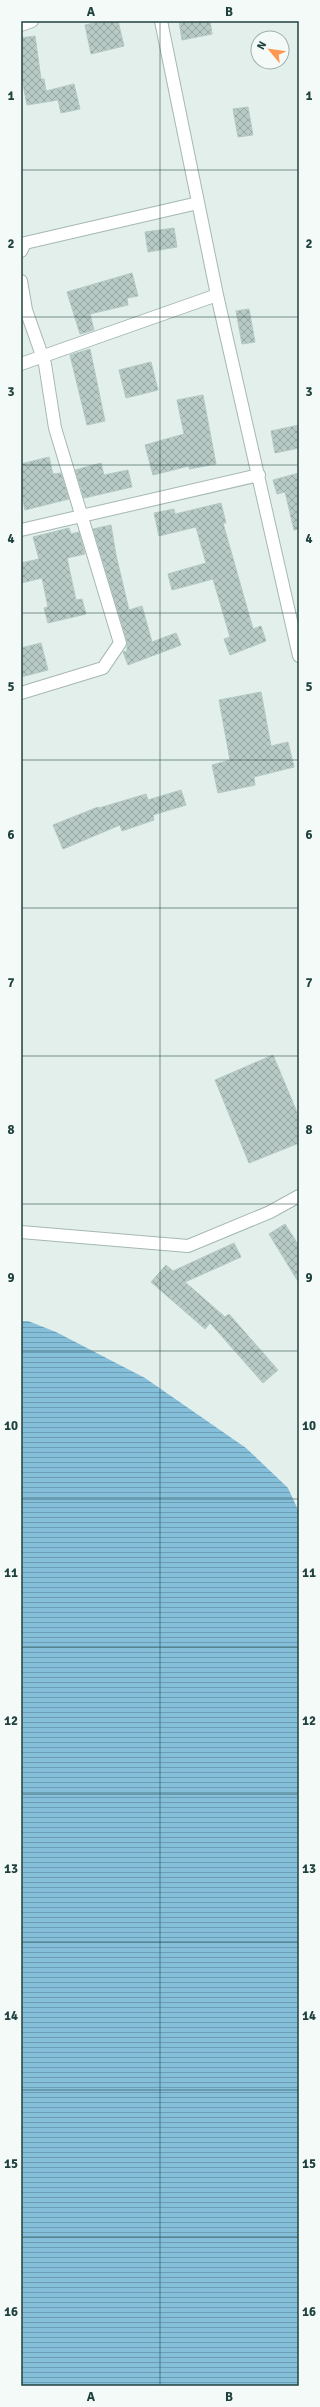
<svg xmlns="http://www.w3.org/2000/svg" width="320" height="2407" viewBox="0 0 320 2407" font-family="Signika,sans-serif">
  <defs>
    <pattern id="water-rules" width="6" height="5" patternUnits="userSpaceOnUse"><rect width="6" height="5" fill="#85bfda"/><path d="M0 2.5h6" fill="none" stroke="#6c9db2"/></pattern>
    <pattern id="building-cross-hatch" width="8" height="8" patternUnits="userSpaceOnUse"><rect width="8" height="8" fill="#b8cac5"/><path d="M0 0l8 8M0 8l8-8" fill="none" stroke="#95a6a1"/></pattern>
  </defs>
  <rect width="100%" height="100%" fill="#e3efeb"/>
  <path fill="url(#water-rules)" d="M21,1321H28L56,1332L145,1378L246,1448L288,1488L299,1512V2386H21Z"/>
  <path fill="url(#building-cross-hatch)" stroke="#b4c9c4" d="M104,21H118L124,46L91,54L85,25Z
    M179,21H210L212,34L182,40Z
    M35,36L41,79H44L46,91L74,84L80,109L61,113L58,100L27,105L21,74V38Z
    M248,107L253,135L238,137L233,109Z
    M174,228L177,247L148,252L145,232Z
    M132,273L138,296L127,298L128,305L90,314L94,330L80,334L67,292Z
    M249,309L255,342L242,344L236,311Z
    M90,349L105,421L87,425L70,355Z
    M151,362L158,390L126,398L119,370Z
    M203,395L216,464L189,469V466L153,475L145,445L184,434L177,400Z
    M299,425V448L275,453L271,431Z
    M49,457L53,474L61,473L69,499L25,510L21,492V464Z
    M101,463L104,475L128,470L132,487L84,498L75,470Z
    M299,473V529L294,530L285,492L277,494L273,480Z
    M221,503L226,523H223L253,629L261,626L266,641L230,655L224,639L230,637L213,579L172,590L168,574L206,563L196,527L159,536L154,513L174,509L175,514Z
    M111,525L116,555L129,610L142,606L152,642L176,633L181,645L128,665L123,652L127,651V641L93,529Z
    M69,528L71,534L79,532L85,554L67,558L76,600L82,599L86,614L48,623L44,608L48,607L42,578L21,583V563L39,559L33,537Z
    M41,643L48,670L21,677V648Z
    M261,692L271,746L288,742L294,767L254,777L255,785L218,793L212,765L230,760L219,700Z
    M181,790L186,805L153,815L154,820L122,831L120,825L63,849L53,825L98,807L99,808L146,794L148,800Z
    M273,1055L299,1117V1143L249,1163L215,1080Z
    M285,1224L299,1246V1283L269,1234Z
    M234,1243L241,1257L185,1282L225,1317L229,1314L278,1370L263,1383L210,1323L205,1329L151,1282L166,1265L173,1271Z"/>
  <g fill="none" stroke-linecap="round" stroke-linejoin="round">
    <defs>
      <path id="minor" d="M161,21L217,295L299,656
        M21,25L32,21
        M21,251L25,243L198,203
        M21,281L26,310L45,364L55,428L120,643L103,668L21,693
        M21,364L217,295
        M21,530L259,475
        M21,1232L188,1246L270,1212L299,1196"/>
    </defs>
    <use href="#minor" stroke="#a5b8b4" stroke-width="14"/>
    <use href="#minor" stroke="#fff" stroke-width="12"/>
  </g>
  <path fill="none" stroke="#20423f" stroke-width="1" stroke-opacity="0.55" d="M160,21V2386M21,170H299M21,317H299M21,465H299M21,613H299M21,760H299M21,908H299M21,1056H299M21,1204H299M21,1351H299M21,1499H299M21,1647H299M21,1794H299M21,1942H299M21,2090H299M21,2237H299"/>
  <rect width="320" height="2407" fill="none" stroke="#f4faf8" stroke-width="44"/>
  <g transform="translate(270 50) rotate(299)"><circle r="19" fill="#f4faf8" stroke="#9fb0ae"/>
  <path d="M0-3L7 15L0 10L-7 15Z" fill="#ff9751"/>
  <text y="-6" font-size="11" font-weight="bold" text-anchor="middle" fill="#20423f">N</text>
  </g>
  <rect x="22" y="22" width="276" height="2363" fill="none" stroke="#20423f" stroke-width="1.5"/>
  <g font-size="13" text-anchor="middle" font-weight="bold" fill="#20423f">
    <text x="91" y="16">A</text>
    <text x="229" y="16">B</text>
    <text x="11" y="100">1</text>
    <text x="309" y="100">1</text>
    <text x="11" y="248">2</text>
    <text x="309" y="248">2</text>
    <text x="11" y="396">3</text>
    <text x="309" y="396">3</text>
    <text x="11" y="543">4</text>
    <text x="309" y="543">4</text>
    <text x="11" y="691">5</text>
    <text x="309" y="691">5</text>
    <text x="11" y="839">6</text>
    <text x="309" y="839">6</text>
    <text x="11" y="987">7</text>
    <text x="309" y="987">7</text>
    <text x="11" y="1134">8</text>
    <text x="309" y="1134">8</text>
    <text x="11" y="1282">9</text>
    <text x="309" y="1282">9</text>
    <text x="11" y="1430">10</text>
    <text x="309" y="1430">10</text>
    <text x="11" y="1577">11</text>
    <text x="309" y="1577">11</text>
    <text x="11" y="1725">12</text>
    <text x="309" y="1725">12</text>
    <text x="11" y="1873">13</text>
    <text x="309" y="1873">13</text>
    <text x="11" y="2020">14</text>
    <text x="309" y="2020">14</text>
    <text x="11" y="2168">15</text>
    <text x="309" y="2168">15</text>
    <text x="11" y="2316">16</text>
    <text x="309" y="2316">16</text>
    <text x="91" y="2401">A</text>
    <text x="229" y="2401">B</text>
  </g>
</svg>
